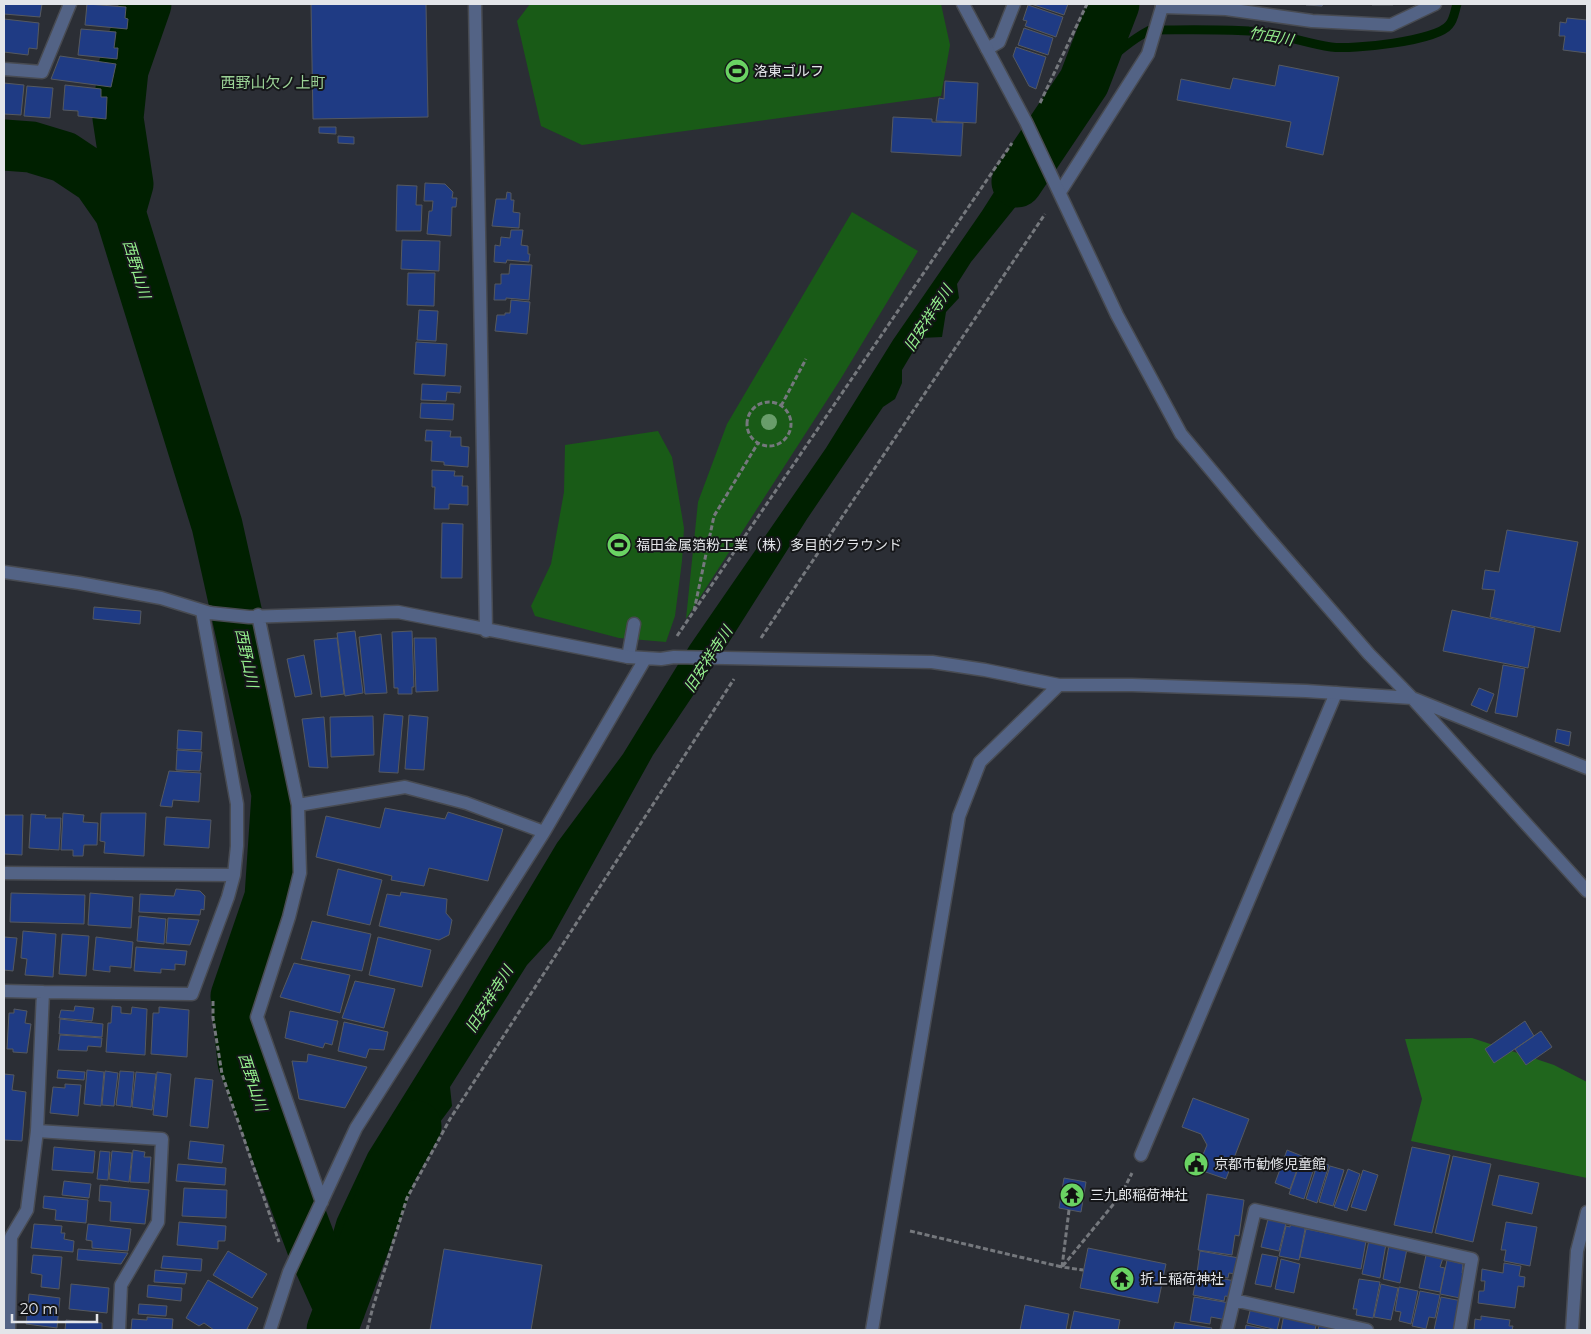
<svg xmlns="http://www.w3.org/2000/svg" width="1591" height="1334" viewBox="0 0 1591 1334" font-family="Montserrat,'Noto Sans JP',sans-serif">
  <rect width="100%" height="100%" fill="#2b2e35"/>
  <path fill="#195b17" d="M530,4H941L950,45L941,96L582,145L541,126L517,21Z
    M852,212L918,251L840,380L686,619L698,502L727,424Z
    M658,431L672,457L684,528L682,561L675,616L666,642L619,638L535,616L531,606L551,564L564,492L565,445Z"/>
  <path fill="#20661d" d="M1472,1038L1554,1065L1587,1082V1178L1411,1141L1422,1099L1405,1039Z"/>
  <path fill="#002000" d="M1047,109L1068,142L971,262L957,284L959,298L946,312L942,337L921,338L902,370V383L895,399L883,407L807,519L729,642L653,755L551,939L527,965L450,1087L452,1106L426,1141H408L358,1250L341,1277L335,1330H312L315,1294L337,1219L368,1153L457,1010L557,843L623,754L690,645L826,448L893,340L982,211Z"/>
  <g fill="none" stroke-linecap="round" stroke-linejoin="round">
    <path stroke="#002000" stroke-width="9" d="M1084,82C1105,64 1125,43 1150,30C1183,30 1216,29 1249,31C1277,32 1304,43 1331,47C1352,50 1437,41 1449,25C1454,20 1455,10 1457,4"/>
    <path stroke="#002000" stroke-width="51" d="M146,4L123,70L118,118L128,184L120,212L217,525L277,794L270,897L236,996L243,1062L313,1249L340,1309
      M4,145L31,147L64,157L97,179L120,212
      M1017,182L1084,82L1114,4
      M332,1330L392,1169L416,1126"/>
  </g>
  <path fill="#1f3b84" stroke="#555960" d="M4,4H42L40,17L4,14Z
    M87,4L126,7L125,18L128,19L127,29L85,25Z
    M311,4H426L428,117L313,119Z
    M1031,4H1068L1064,15Z
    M1306,4H1323L1322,6L1306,5Z
    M1372,4H1393V5H1372Z
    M1028,5L1063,17L1056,37L1025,26L1027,21L1023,20Z
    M1567,18L1587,20V53L1563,50L1565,36H1559L1560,22L1566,23Z
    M4,19L39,23L37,49L29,48L28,55L4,52Z
    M1024,28L1053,38L1048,55L1018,45Z
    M81,29L116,32L114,48H118L117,59L78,55Z
    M1016,47L1046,57L1036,89L1029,86L1013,56Z
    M60,56L116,64L111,87L51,79Z
    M1279,65L1339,77L1323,155L1286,147L1291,122L1177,100L1181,79L1230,89L1233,78L1275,86Z
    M945,81L978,83L976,123L936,121L939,98L944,99Z
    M4,83L24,85L21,115L4,114Z
    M65,85L101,89V97H107L106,119L78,116V111L63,110Z
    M27,86L53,88L50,118L24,116Z
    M893,117L932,119V122L963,123L961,156L891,152Z
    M319,127H336V134L319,133Z
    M338,136L354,137V144L338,143Z
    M425,183L445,184L453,192L452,198H457L456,207H452L451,236L427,234L429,211H432L433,201H424Z
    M397,185L417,186L416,205H422L421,231H396Z
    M507,192L511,193V200H514L513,212L520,213L519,228L492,226L496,199H506Z
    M511,230H523L521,245L528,246V254H530L529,262L507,260L506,263L494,262L495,245L500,246L501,237L510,238Z
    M402,240L440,241L439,271L401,269Z
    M510,264L532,265L529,300L506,298V300H494L495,284H501V274H509Z
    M408,273H435L434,306L407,305Z
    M511,300L530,302L527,334L495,331L497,315H505V313H510Z
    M419,310L438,311L436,341L417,340Z
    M416,342L447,344L445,376L414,374Z
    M422,384L461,386L460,393L447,392L446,401L421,400Z
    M421,403L454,404L453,420L420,418Z
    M426,430L451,431L450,437H461V446L469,447L468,467L444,465V462L431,461L432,441H425Z
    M432,470L455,471L454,476H463L462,486H468V505L449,504V509H434L435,487H432Z
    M442,523L463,524L462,578H441Z
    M1507,530L1578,542L1560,632L1490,617L1495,590L1482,589L1485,570L1499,572Z
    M94,607L141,611L140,624L93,619Z
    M1452,610L1535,628L1528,668L1443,651Z
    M355,631L363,693L345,696L337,633Z
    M412,631L414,687H412V694H398V688H394L392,632Z
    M381,634L387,693L365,694L359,637Z
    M337,638L344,694L321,697L314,640Z
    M414,638H436L438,691L416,692Z
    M304,655L312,694L295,697L287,659Z
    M1503,665L1525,669L1517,717L1495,713Z
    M1479,688L1494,694L1487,712L1471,705Z
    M384,714L403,716L398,773L379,772Z
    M409,715L428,717L424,770L405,769Z
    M373,716L374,755L331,757L330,717Z
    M324,717L328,768L309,767L302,719Z
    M1557,729L1571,732L1569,746L1555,742Z
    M178,730L202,732L201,750L177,749Z
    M177,750L202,752L200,771L176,770Z
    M169,771L201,773L199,802L173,800L172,807L160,806Z
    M385,808L445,819L448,812L503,829L488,881L429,868L424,886L391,880L392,876L316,857L326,816L380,828Z
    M63,813L84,815L83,822L98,823L97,845H84L83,856H73V850H61Z
    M101,813H146L144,856L104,853L105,842L100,841Z
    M31,814L46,815L45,818H61L59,850L29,848Z
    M4,815H23L22,855L4,854Z
    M166,817L211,820L209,848L164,845Z
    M338,869L382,880L370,925L327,915Z
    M176,889L200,891L205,896L204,910L201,909L200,915L139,912L140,894L174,896Z
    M401,892L447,899L446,913L452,920L449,935L439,940L379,926L387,894L400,896Z
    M11,893L85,895L84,924L10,922Z
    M90,893L133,897L131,928L88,925Z
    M139,916L166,919L164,944L137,941Z
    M168,918L199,920L190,945L166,943Z
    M312,921L371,934L362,971L301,959Z
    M23,931L56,934L53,977L25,975L27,959L21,958Z
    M62,934L89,936L86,976L59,974Z
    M4,937L17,938L13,971L4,970Z
    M96,937L133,942L131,968L110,966V972L93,970Z
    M378,937L431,950L422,987L369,975Z
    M136,947L187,951L185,965L175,964V970L161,969V973L134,971Z
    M294,963L350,975L340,1013L280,997Z
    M355,981L395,989L384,1028L342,1018Z
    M75,1006L94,1008L92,1021L59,1018L61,1010L74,1011Z
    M112,1006L121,1007V1013L131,1014L132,1007L147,1009L145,1055L106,1052L108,1023H111Z
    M159,1007L189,1010L187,1057L151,1054L153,1013H159Z
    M14,1009L27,1011L25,1023L31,1024L27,1053L13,1052V1049H7L9,1013H14Z
    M290,1011L338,1021L332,1045L325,1043L323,1048L285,1038Z
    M60,1019L103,1024L102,1037L59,1034Z
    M1525,1021L1534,1036L1494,1063L1485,1049Z
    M344,1022L388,1032L384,1050L369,1049L366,1058L338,1051Z
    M1541,1031L1552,1047L1526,1065L1515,1049Z
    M60,1035L102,1038L101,1047L88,1046L87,1051L58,1050Z
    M308,1054L367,1067L345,1108L299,1099L292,1061L307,1062Z
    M58,1070L85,1072L84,1080L57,1078Z
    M87,1070L104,1072L101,1106L84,1104Z
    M105,1071L118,1073L114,1106L102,1105Z
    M120,1071L134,1072L131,1107L116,1105Z
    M136,1072L156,1074L152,1110L132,1107Z
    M157,1072L171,1074L167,1117L153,1115Z
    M4,1074L14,1075L12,1090L26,1092L22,1141L4,1140Z
    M195,1078L213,1080L208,1128L190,1126Z
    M65,1084L81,1085L78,1116L50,1113L53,1087L65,1088Z
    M1193,1098L1249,1119L1226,1179L1197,1169L1207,1145L1201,1134L1182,1127Z
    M190,1141L224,1145L222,1163L188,1159Z
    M54,1147L95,1151L93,1173L52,1170Z
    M1412,1147L1450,1155L1432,1233L1394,1225Z
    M133,1150L145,1152L144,1157H151L149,1183L130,1182Z
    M1287,1150L1302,1156L1290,1189L1275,1183Z
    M100,1151L110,1152L108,1180L97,1179Z
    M112,1151L132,1153L129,1182L109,1179Z
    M1453,1156L1491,1164L1473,1242L1435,1233Z
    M1302,1157L1316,1162L1304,1199L1289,1194Z
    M1318,1162L1329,1165L1317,1203L1306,1199Z
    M178,1164L226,1168L225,1185L176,1181Z
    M1330,1166L1344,1170L1333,1206L1319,1202Z
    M1348,1169L1360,1174L1347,1211L1334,1207Z
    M1363,1170L1378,1175L1366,1211L1351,1207Z
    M1499,1175L1539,1183L1532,1214L1492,1205Z
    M1064,1178L1086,1182L1081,1212L1059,1208Z
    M64,1181L91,1184L89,1198L62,1195Z
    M100,1185L149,1190L145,1224L110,1221L111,1202L99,1201Z
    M184,1188L227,1190L226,1218L182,1216Z
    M1207,1194L1244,1200L1239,1236L1235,1235L1232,1255L1198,1250Z
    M44,1196L88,1200L86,1223L55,1220L56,1210L43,1208Z
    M1268,1219L1286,1223L1279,1251L1261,1247Z
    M1291,1221L1306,1224L1299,1260L1279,1256L1286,1226L1290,1227Z
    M179,1222L226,1226L225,1241H218V1249L177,1245Z
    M1506,1222L1537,1227L1530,1266L1504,1261L1506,1250H1501Z
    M34,1224L62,1226L61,1233H65L64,1239L74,1241L73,1252L31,1248Z
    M88,1224L131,1229L128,1251L92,1248V1241L86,1240Z
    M1306,1229L1366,1241L1361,1269L1300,1257Z
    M1369,1240L1386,1244L1380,1278L1362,1274Z
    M1389,1245L1407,1249L1400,1283L1383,1279Z
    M1088,1248L1166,1264L1158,1303L1080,1288Z
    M78,1249L128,1253L121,1264L77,1260Z
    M444,1249L542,1265L531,1330H430Z
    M228,1251L267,1274L252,1298L213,1275Z
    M1200,1251L1239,1258L1236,1274L1229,1273L1228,1278L1197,1273Z
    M1262,1254L1278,1257L1271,1287L1255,1284Z
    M33,1255L62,1257L59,1289L41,1287L42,1275L31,1273Z
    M1426,1255L1443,1258L1440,1267L1445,1268L1440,1292L1419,1288Z
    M163,1256L202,1259L201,1271L161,1268Z
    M1281,1259L1300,1264L1294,1293L1275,1289Z
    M1447,1260L1463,1264L1462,1273L1465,1274L1460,1298L1440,1294Z
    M1504,1263L1521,1266L1519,1276L1525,1277L1524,1287L1518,1286L1515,1308L1478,1303L1479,1291H1484L1485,1281H1481L1482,1269L1503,1273Z
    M155,1270L187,1273L185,1284L154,1282Z
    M1197,1274L1235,1281L1232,1297L1225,1296L1224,1301L1193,1295Z
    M1359,1279L1380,1282L1373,1318L1356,1315L1357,1309H1353Z
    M208,1280L258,1308L247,1329L253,1330H214L204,1323L199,1326L186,1318Z
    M71,1284L109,1288L107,1313L69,1309Z
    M1381,1284L1398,1288L1391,1320L1374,1317Z
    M148,1285L182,1288L181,1301L147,1297Z
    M1399,1287L1418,1291L1411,1324L1399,1321L1401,1312L1395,1311Z
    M1420,1291L1440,1295L1435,1318L1429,1317L1426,1329L1412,1326Z
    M29,1294L60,1298L57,1328L26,1324Z
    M1194,1297L1230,1303L1227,1320L1211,1317L1210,1324L1190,1321Z
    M1441,1297L1462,1301L1457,1326L1452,1330H1434Z
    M139,1304L167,1306L166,1316L138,1314Z
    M1025,1305L1069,1314L1066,1330H1020Z
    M1251,1307L1281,1314L1277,1330L1247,1323Z
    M1074,1311L1120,1320L1118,1330H1070Z
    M1284,1314L1317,1321L1315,1330H1281Z
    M1481,1316L1510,1320L1509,1326H1513L1512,1330H1474L1475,1319L1481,1320Z
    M147,1317L173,1319L172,1330H131L132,1319L147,1320Z
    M66,1320L102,1323V1330H65Z
    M1175,1322L1212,1328L1211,1330H1173Z
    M1319,1324L1350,1330H1318Z
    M1246,1325L1270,1330H1245Z"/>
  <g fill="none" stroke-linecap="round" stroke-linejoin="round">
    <defs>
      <path id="lane" d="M987,49L999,42L1014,4
        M1060,192L1148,54L1162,7
        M4,572L79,583L161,598L210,613
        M628,657L634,624
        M37,1131L162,1139L158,1222L121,1285L119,1330
        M1141,1155L1336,693
        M1234,1300L1367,1330
        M1227,1330L1255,1210L1472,1259L1460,1330"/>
      <path id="street" d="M475,4L486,631
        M963,4L1026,122L1117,315L1181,434L1263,532L1369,654L1412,698L1587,891
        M1162,4V7L1226,9L1312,21L1391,25L1435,4
        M4,69L42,72L70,4
        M210,613L249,617L398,612L628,657L661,659L674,657L932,662L985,670L1059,685H1132L1306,691L1412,698L1587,768
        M258,615L298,805L300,873L289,917L257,1017L322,1202
        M298,805L405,787L466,803L544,832
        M4,873L234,875
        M4,991L43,992L37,1131L27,1210L11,1237L9,1330
        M43,992L192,994L228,897L234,875L237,846V804L202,611
        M270,1330L289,1272L356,1128L544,832L645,659
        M872,1330L959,816L980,762L1059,685
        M1572,1330L1577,1251L1587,1212"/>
    </defs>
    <use href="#lane" stroke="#484b52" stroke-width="15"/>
    <use href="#street" stroke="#484b52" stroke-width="15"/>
    <path stroke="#75787d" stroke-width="3" stroke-dasharray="5 2.5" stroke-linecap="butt" d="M1040,103L1087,4
      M747 424a22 22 0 1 1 44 0a22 22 0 1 1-44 0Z
      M781,406L806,359
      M694,611L714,516L758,443
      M677,636L1012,143
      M761,638L1045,214
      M213,1001V1018L222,1074L279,1242
      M1069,1210L1062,1267L1083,1270
      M910,1231L1062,1267L1121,1195L1132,1173
      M367,1330L373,1307L407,1198L450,1119L734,679"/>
    <use href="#lane" stroke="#536385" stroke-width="12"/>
    <use href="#street" stroke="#536385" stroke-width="12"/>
  </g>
  <circle fill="#699d6a" cx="769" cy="422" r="8"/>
  <defs>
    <symbol id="stadium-disc" viewBox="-11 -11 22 22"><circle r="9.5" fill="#6ad363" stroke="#151619"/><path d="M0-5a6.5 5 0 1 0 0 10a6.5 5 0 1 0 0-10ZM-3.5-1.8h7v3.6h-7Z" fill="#111"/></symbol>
    <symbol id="civic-disc" viewBox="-11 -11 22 22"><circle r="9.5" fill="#6ad363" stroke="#151619"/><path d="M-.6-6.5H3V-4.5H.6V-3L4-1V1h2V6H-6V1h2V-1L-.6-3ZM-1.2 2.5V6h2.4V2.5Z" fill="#111"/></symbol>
    <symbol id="temple-disc" viewBox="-11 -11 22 22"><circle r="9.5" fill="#6ad363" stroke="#151619"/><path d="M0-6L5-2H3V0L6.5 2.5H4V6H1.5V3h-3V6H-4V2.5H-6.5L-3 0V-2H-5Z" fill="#111"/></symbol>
  </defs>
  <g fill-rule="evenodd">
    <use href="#stadium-disc" x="723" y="57" width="28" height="28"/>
    <use href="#stadium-disc" x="605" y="531" width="28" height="28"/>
    <use href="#civic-disc" x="1182" y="1150" width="28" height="28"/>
    <use href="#temple-disc" x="1058" y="1181" width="28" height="28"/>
    <use href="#temple-disc" x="1108" y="1265" width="28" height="28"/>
  </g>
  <g text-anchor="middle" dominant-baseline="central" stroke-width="4" stroke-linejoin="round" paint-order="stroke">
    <g font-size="14" fill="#e3e5e9" stroke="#151619" text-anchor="start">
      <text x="754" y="71">洛東ゴルフ</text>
      <text x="636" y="545">福田金属箔粉工業（株）多目的グラウンド</text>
      <text x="1214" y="1164">京都市勧修児童館</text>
      <text x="1090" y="1195">三九郎稲荷神社</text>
      <text x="1140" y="1279">折上稲荷神社</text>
    </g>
    <g font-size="15" font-style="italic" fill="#95f08e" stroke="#151619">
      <text transform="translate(1271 36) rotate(10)">竹田川</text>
      <text transform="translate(137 269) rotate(73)">西野山川</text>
      <text transform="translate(928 318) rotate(-57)">旧安祥寺川</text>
      <text transform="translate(247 658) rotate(78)">西野山川</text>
      <text transform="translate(708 659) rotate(-57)">旧安祥寺川</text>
      <text transform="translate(489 999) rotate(-58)">旧安祥寺川</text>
      <text transform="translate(253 1082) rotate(72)">西野山川</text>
    </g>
    <g font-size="15" fill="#9bd296" stroke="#151619">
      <text x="273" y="82">西野山欠ノ上町</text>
    </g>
  </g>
  <rect width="1591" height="1334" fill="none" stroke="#e3e5e9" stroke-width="10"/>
  <path d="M12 1314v8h85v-8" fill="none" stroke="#e3e5e9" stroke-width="2.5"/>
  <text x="20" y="1314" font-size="15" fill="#e3e5e9" stroke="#151619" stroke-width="4" paint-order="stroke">20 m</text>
</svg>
